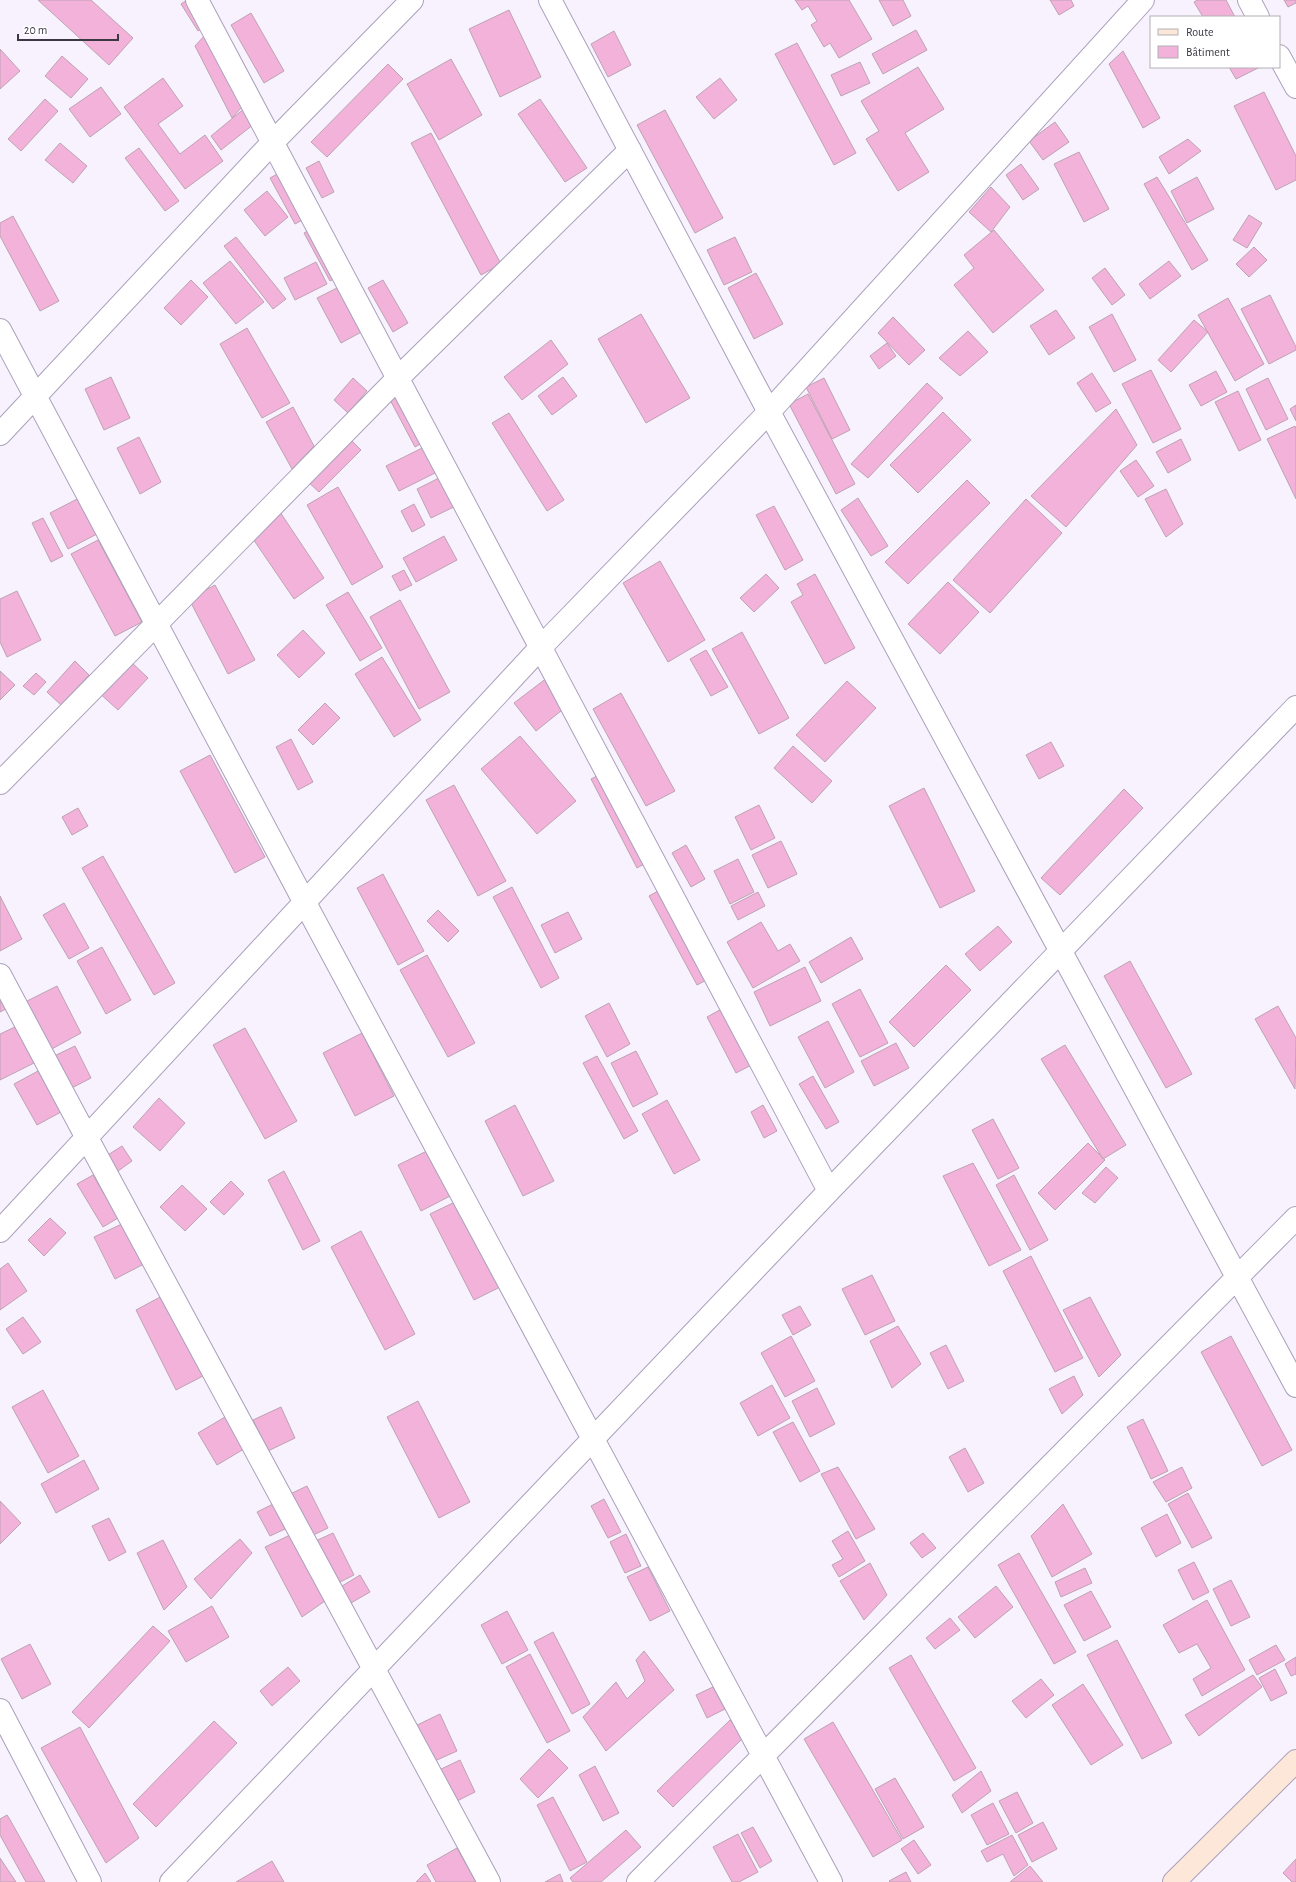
<svg xmlns="http://www.w3.org/2000/svg" width="1296" height="1882" viewBox="0 0 1296 1882" font-family="'Alegreya Sans',sans-serif">
  <rect width="100%" height="100%" fill="#f7f2fe"/>
  <path fill="#f2b2da" stroke="#bea2b3" d="M38,0H91L133,38L109,65Z
    M187,0L215,20L198,31L181,4Z
    M795,0H849L872,39L839,58L830,43L824,47L811,25L817,21L808,6L802,10Z
    M879,0H903L911,16L893,26Z
    M1050,0H1071L1074,6L1059,15Z
    M1197,0H1226L1235,17H1203L1194,2Z
    M1284,0H1296V3L1288,7Z
    M509,10L541,77L500,97L469,29Z
    M251,13L284,71L264,83L231,25Z
    M215,24L253,95L232,118L195,46Z
    M916,30L927,50L883,74L872,54Z
    M614,31L631,65L608,77L591,44Z
    M797,43L856,153L834,165L775,54Z
    M0,49L20,71L0,89Z
    M1123,51L1160,118L1143,128L1109,64Z
    M62,56L88,79L71,98L45,76Z
    M451,59L482,115L439,140L407,84Z
    M860,62L870,83L841,96L831,75Z
    M388,64L403,79L327,157L311,142Z
    M918,67L944,109L905,133L929,172L898,191L866,139L879,131L861,101Z
    M1229,67H1260L1236,79Z
    M163,78L183,106L158,124L180,154L205,135L223,161L185,189L124,107Z
    M720,78L737,100L714,119L696,97Z
    M101,87L121,114L90,137L69,109Z
    M1264,92L1296,156V180L1276,190L1234,106Z
    M45,99L58,111L21,151L8,139Z
    M540,99L587,168L565,182L518,114Z
    M251,103L263,117L221,150L211,136Z
    M665,110L723,218L695,233L637,125Z
    M1055,122L1069,142L1043,160L1029,141Z
    M431,133L501,264L481,275L411,143Z
    M1188,139L1201,151L1169,174L1159,157Z
    M60,143L87,166L73,183L45,160Z
    M139,148L179,201L165,211L125,158Z
    M1079,152L1109,209L1084,222L1054,164Z
    M319,161L334,192L322,198L306,168Z
    M1021,164L1039,189L1023,200L1006,175Z
    M292,166L317,212L295,224L270,178Z
    M1157,177L1208,260L1192,270L1144,184Z
    M1197,177L1214,209L1187,223L1171,191Z
    M991,187L1010,207L991,232L969,212Z
    M267,191L288,217L265,236L244,210Z
    M1249,215L1262,223L1247,248L1233,240Z
    M13,216L59,301L40,311L0,236V223Z
    M318,225L345,273L330,281L304,233Z
    M994,230L1044,290L993,333L954,285L974,268L964,255Z
    M236,237L286,299L273,309L224,246Z
    M735,237L752,272L724,285L707,250Z
    M1254,247L1267,260L1249,277L1236,264Z
    M230,261L264,302L236,324L203,283Z
    M1169,261L1181,276L1150,299L1139,284Z
    M316,262L327,284L295,300L284,278Z
    M1105,268L1125,295L1112,305L1092,278Z
    M756,273L783,324L754,339L728,288Z
    M191,280L208,297L181,325L164,308Z
    M383,280L408,323L393,332L368,288Z
    M343,285L367,329L341,343L317,298Z
    M1270,295L1296,347V350L1269,364L1241,309Z
    M1228,298L1264,364L1235,381L1198,315Z
    M1056,310L1075,338L1049,355L1030,326Z
    M641,314L690,398L646,423L598,339Z
    M1112,314L1136,360L1114,372L1089,327Z
    M893,317L925,350L909,365L878,333Z
    M1194,320L1208,332L1171,372L1158,360Z
    M247,328L290,403L262,418L220,344Z
    M968,331L988,352L960,376L939,358Z
    M551,340L568,364L522,400L504,377Z
    M887,343L896,356L879,369L870,356Z
    M1151,370L1181,429L1153,443L1122,384Z
    M1216,371L1227,392L1201,406L1189,385Z
    M1092,373L1111,403L1096,412L1077,383Z
    M111,377L130,418L104,430L85,389Z
    M563,377L577,396L552,415L538,396Z
    M353,378L367,391L348,413L334,400Z
    M824,378L850,430L832,439L806,387Z
    M1268,378L1288,419L1266,430L1246,389Z
    M927,383L943,398L868,478L851,464Z
    M404,387L431,438L415,447L388,396Z
    M1238,391L1261,440L1239,451L1215,402Z
    M808,394L855,484L836,494L789,404Z
    M1296,405V421L1290,409Z
    M293,407L314,446L292,469L266,422Z
    M1116,409L1137,445L1066,527L1031,496Z
    M943,412L971,440L918,493L890,465Z
    M509,413L564,500L547,511L492,423Z
    M1295,426L1296,429V499L1267,439Z
    M347,436L361,450L319,492L305,479Z
    M139,437L161,482L140,494L117,448Z
    M1181,439L1191,460L1168,473L1156,452Z
    M434,442L447,467L399,491L386,466Z
    M1136,460L1154,486L1138,497L1120,471Z
    M445,475L460,504L431,518L417,489Z
    M967,480L990,503L908,584L885,562Z
    M338,487L383,567L352,585L307,505Z
    M1166,489L1183,524L1166,537L1145,499Z
    M79,498L97,534L68,549L50,513Z
    M858,498L888,546L871,556L841,510Z
    M1026,499L1062,533L990,613L953,580Z
    M414,504L425,525L412,532L401,511Z
    M774,506L803,560L785,570L756,515Z
    M280,512L324,578L294,599L249,533Z
    M43,518L63,556L51,562L32,523Z
    M444,536L457,560L416,582L403,558Z
    M98,540L142,622L115,636L71,554Z
    M660,561L705,640L668,662L623,583Z
    M404,570L412,585L400,591L392,576Z
    M766,574L779,588L754,612L740,598Z
    M815,574L855,648L825,664L791,602L803,595L797,584Z
    M948,582L979,612L940,654L908,624Z
    M215,585L255,660L228,674L189,599Z
    M17,591L41,640L7,657L0,642V599Z
    M348,592L382,648L360,661L326,605Z
    M400,600L450,692L419,709L370,617Z
    M303,630L325,653L299,678L277,655Z
    M742,632L789,718L759,734L712,649Z
    M706,650L728,687L711,696L690,659Z
    M382,657L421,720L394,737L355,674Z
    M127,658L148,678L118,710L97,691Z
    M75,661L89,675L61,705L47,692Z
    M0,671L15,685L0,700Z
    M556,671L577,698L536,731L514,703Z
    M36,673L46,682L34,695L23,686Z
    M847,681L876,708L825,762L796,735Z
    M621,693L675,791L646,806L593,709Z
    M325,703L340,718L313,745L298,730Z
    M520,736L576,801L537,834L481,769Z
    M291,739L313,782L298,790L276,747Z
    M1051,742L1064,766L1039,779L1026,755Z
    M793,746L832,781L812,803L774,768Z
    M210,755L265,857L235,873L180,771Z
    M609,770L655,858L637,868L591,779Z
    M454,785L506,881L478,896L426,800Z
    M924,788L975,891L940,908L889,806Z
    M1124,789L1143,808L1060,895L1041,878Z
    M759,805L775,838L751,850L735,817Z
    M78,808L88,826L72,835L62,817Z
    M781,841L797,874L768,888L752,855Z
    M686,845L705,879L691,887L672,853Z
    M103,856L175,983L154,995L82,868Z
    M738,859L754,892L730,904L714,871Z
    M383,874L424,951L398,965L357,888Z
    M669,885L716,975L697,985L649,896Z
    M512,887L559,978L541,988L493,897Z
    M758,892L765,906L738,920L731,906Z
    M0,896L22,939L0,951Z
    M64,903L89,948L69,959L43,915Z
    M438,910L459,931L448,942L427,921Z
    M568,912L582,939L555,953L541,925Z
    M761,922L778,951L790,944L800,961L753,988L727,942Z
    M998,926L1012,942L980,971L965,954Z
    M851,937L863,959L821,983L809,962Z
    M102,947L131,1000L106,1014L77,961Z
    M427,955L475,1043L448,1057L400,970Z
    M1130,961L1192,1074L1166,1088L1104,976Z
    M946,965L971,990L914,1047L889,1022Z
    M805,967L821,1001L770,1026L754,992Z
    M57,986L81,1033L50,1050L25,1002Z
    M0,987L10,1007L0,1012Z
    M860,989L888,1043L860,1057L832,1004Z
    M736,1001L765,1058L736,1073L707,1017Z
    M609,1003L630,1044L607,1057L585,1016Z
    M1278,1006L1296,1038L1295,1089L1255,1019Z
    M828,1021L854,1072L825,1088L798,1037Z
    M17,1026L36,1062L0,1080V1034Z
    M245,1028L297,1121L265,1139L213,1045Z
    M362,1033L394,1096L355,1116L323,1053Z
    M896,1043L909,1068L874,1086L861,1061Z
    M1065,1045L1126,1145L1103,1159L1041,1059Z
    M75,1046L91,1078L64,1092L48,1059Z
    M636,1051L658,1094L633,1107L611,1063Z
    M597,1056L638,1131L624,1139L583,1063Z
    M38,1071L61,1112L37,1125L14,1084Z
    M813,1076L839,1122L826,1129L799,1084Z
    M159,1098L185,1123L160,1151L133,1127Z
    M667,1100L700,1160L674,1174L642,1114Z
    M515,1105L554,1181L523,1196L485,1121Z
    M763,1105L777,1131L764,1138L751,1112Z
    M993,1119L1019,1168L998,1179L972,1130Z
    M1088,1143L1105,1160L1055,1210L1038,1193Z
    M122,1146L132,1161L114,1174L103,1158Z
    M431,1149L454,1194L421,1211L398,1165Z
    M973,1163L1021,1250L989,1266L943,1176Z
    M1106,1167L1118,1178L1095,1203L1082,1193Z
    M284,1171L320,1241L303,1250L268,1180Z
    M93,1175L118,1218L103,1227L77,1184Z
    M1014,1175L1048,1240L1030,1250L996,1185Z
    M231,1181L244,1194L224,1215L210,1202Z
    M182,1185L207,1209L185,1231L160,1207Z
    M457,1201L500,1287L474,1300L430,1214Z
    M50,1218L66,1233L44,1256L28,1240Z
    M124,1223L144,1264L115,1279L94,1237Z
    M361,1231L415,1334L385,1350L331,1247Z
    M1031,1256L1083,1358L1055,1372L1003,1271Z
    M8,1263L27,1291L0,1310V1269Z
    M872,1275L895,1321L865,1335L842,1289Z
    M162,1296L203,1376L176,1390L136,1310Z
    M1090,1297L1121,1355L1099,1377L1063,1310Z
    M800,1306L811,1325L793,1335L782,1315Z
    M23,1317L41,1342L23,1354L6,1329Z
    M898,1326L921,1364L892,1388L870,1341Z
    M791,1336L815,1381L785,1397L761,1353Z
    M1231,1336L1292,1450L1262,1466L1201,1352Z
    M946,1345L964,1381L948,1389L930,1353Z
    M1074,1376L1083,1395L1062,1414L1049,1389Z
    M772,1385L790,1418L758,1436L740,1403Z
    M817,1388L835,1424L810,1437L792,1401Z
    M43,1390L79,1456L48,1473L12,1407Z
    M418,1401L470,1502L439,1518L387,1417Z
    M281,1407L295,1438L268,1451L253,1420Z
    M230,1414L249,1446L217,1465L198,1433Z
    M1143,1419L1168,1471L1151,1479L1127,1427Z
    M793,1422L820,1471L800,1482L773,1432Z
    M965,1448L984,1483L968,1492L949,1457Z
    M84,1460L99,1489L56,1513L41,1484Z
    M838,1467L875,1529L856,1539L821,1474Z
    M1182,1467L1192,1488L1166,1502L1153,1482Z
    M307,1486L328,1528L305,1539L284,1497Z
    M1188,1493L1212,1538L1192,1548L1168,1504Z
    M604,1499L621,1532L608,1538L591,1506Z
    M0,1501L21,1523L0,1544Z
    M273,1504L285,1529L270,1536L257,1512Z
    M1063,1504L1092,1554L1052,1577L1031,1536Z
    M1167,1514L1181,1543L1156,1557L1141,1528Z
    M109,1518L126,1552L109,1561L92,1526Z
    M848,1531L865,1561L839,1577L832,1565L843,1559L832,1541Z
    M333,1533L354,1575L330,1587L309,1544Z
    M923,1533L936,1548L922,1558L910,1543Z
    M626,1534L641,1566L625,1573L610,1542Z
    M290,1535L325,1601L302,1617L265,1547Z
    M240,1539L252,1553L211,1599L194,1579Z
    M163,1540L187,1587L164,1610L137,1553Z
    M1019,1553L1076,1652L1054,1664L998,1565Z
    M1194,1562L1209,1592L1193,1600L1178,1570Z
    M870,1563L887,1595L864,1620L840,1581Z
    M648,1567L670,1611L650,1621L627,1577Z
    M1085,1568L1092,1583L1061,1597L1055,1582Z
    M360,1575L370,1592L344,1607L334,1591Z
    M1231,1580L1250,1617L1231,1626L1213,1589Z
    M996,1586L1013,1607L975,1638L958,1617Z
    M1091,1591L1111,1627L1084,1641L1064,1605Z
    M1207,1600L1245,1670L1202,1696L1193,1679L1211,1668L1197,1644L1179,1653L1163,1625Z
    M212,1606L229,1637L186,1662L168,1631Z
    M507,1611L528,1650L502,1664L481,1625Z
    M950,1618L960,1630L935,1649L926,1638Z
    M153,1626L170,1641L89,1728L72,1712Z
    M553,1632L590,1704L572,1714L534,1642Z
    M1117,1640L1172,1743L1142,1759L1087,1655Z
    M30,1644L51,1684L22,1699L1,1659Z
    M1276,1645L1285,1660L1257,1675L1249,1660Z
    M644,1651L674,1690L606,1751L583,1717L616,1682L627,1699L645,1681L636,1660Z
    M530,1654L570,1731L547,1743L506,1667Z
    M911,1655L976,1768L954,1781L889,1668Z
    M1296,1657V1674L1291,1676L1285,1664Z
    M288,1667L300,1681L272,1706L260,1691Z
    M1275,1669L1287,1693L1271,1701L1259,1678Z
    M1253,1675L1262,1687L1199,1736L1185,1715Z
    M1041,1679L1054,1695L1026,1718L1012,1701Z
    M1083,1684L1123,1745L1091,1765L1052,1705Z
    M713,1687L725,1709L707,1718L696,1695Z
    M440,1714L457,1751L428,1764L411,1728Z
    M730,1720L745,1736L673,1807L657,1791Z
    M214,1721L237,1743L156,1827L133,1804Z
    M833,1722L902,1840L873,1857L804,1739Z
    M80,1727L139,1838L106,1863L41,1748Z
    M549,1749L568,1768L538,1798L520,1779Z
    M460,1760L475,1792L451,1804L435,1772Z
    M595,1766L619,1813L603,1821L579,1775Z
    M981,1771L991,1791L962,1813L952,1795Z
    M895,1778L924,1827L903,1839L875,1789Z
    M1017,1792L1033,1823L1016,1833L999,1801Z
    M553,1797L587,1862L570,1871L537,1805Z
    M993,1803L1009,1834L987,1845L971,1815Z
    M7,1815L9,1818L45,1882H26L0,1835V1819Z
    M1043,1822L1057,1849L1032,1862L1018,1835Z
    M753,1827L772,1861L760,1868L741,1833Z
    M626,1830L641,1847L601,1882H573L570,1878Z
    M738,1834L758,1872L739,1882H732L713,1847Z
    M1012,1835L1028,1865L1014,1876L1003,1854L987,1862L981,1851Z
    M914,1840L931,1865L918,1874L901,1849Z
    M457,1848L476,1882H436L427,1865Z
    M0,1858L16,1882H0Z
    M1296,1859V1882H1292L1283,1873Z
    M272,1861L284,1882H236Z
    M1030,1866L1043,1882H1010Z
    M906,1872L911,1882H890L889,1881Z
    M425,1873L431,1882H416Z
    M560,1874L563,1882H545Z"/>
  <g fill="none" stroke-linecap="round" stroke-linejoin="round">
    <defs>
      <path id="street" d="M197,0L829,1191
        M550,0L769,412L1296,1386
        M1249,0L1258,17
        M1279,56L1296,87
        M0,330L305,903L831,1882
        M0,434L273,142L412,0
        M0,783L398,378L630,150
        M0,975L87,1138L489,1882
        M0,1231L541,647L769,412L1143,0
        M0,1710L90,1882
        M171,1882L829,1191L1296,707
        M638,1882L1296,1218"/>
      <path id="secondary" d="M1174,1882L1296,1761"/>
    </defs>
    <use href="#street" stroke="#aaa0bb" stroke-width="24"/>
    <use href="#secondary" stroke="#aaa0bb" stroke-width="24"/>
    <use href="#street" stroke="#fff" stroke-width="22"/>
    <use href="#secondary" stroke="#fde7d9" stroke-width="22"/>
  </g>
  <rect x="1150" y="16" width="130" height="52" fill="#ffffff" stroke="#b1afb4"/>
  <rect x="1158" y="29" width="20" height="6" fill="#fde7d9" stroke="#b1afb4"/>
  <text x="1186" y="36" font-size="12" fill="#3c3843">Route</text>
  <rect x="1158" y="46" width="20" height="12" fill="#f2b2da" stroke="#b1afb4"/>
  <text x="1186" y="56" font-size="12" fill="#3c3843">Bâtiment</text>
  <path d="M18 34v6h100v-6" fill="none" stroke="#3c3843" stroke-width="2"/>
  <text x="24" y="34" font-size="12" fill="#3c3843" stroke="#ffffff" stroke-width="3" paint-order="stroke">20 m</text>
</svg>
